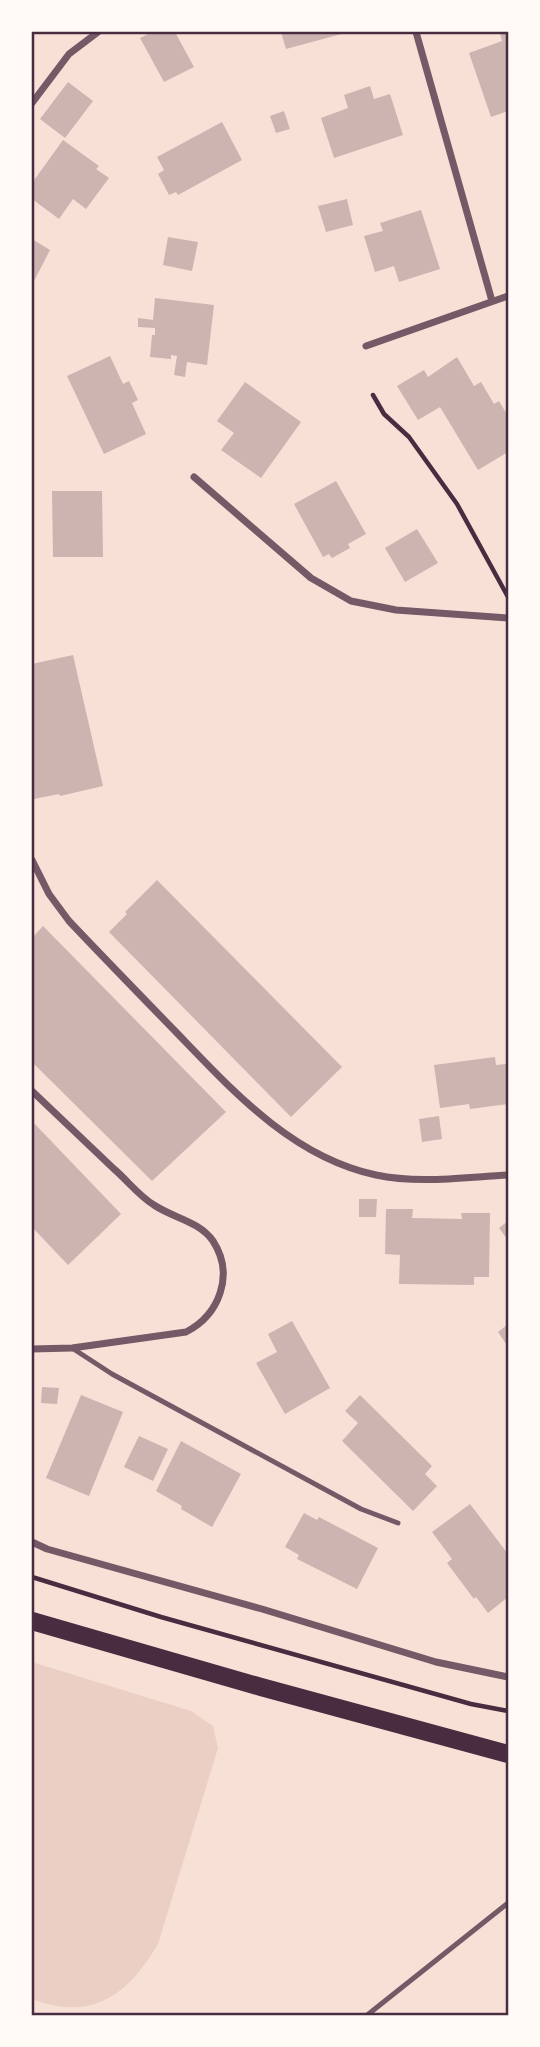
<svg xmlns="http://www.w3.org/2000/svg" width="540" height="2047" viewBox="0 0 540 2047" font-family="Commissioner,sans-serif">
  <rect width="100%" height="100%" fill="#f7e1d7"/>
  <path fill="#ebcfc5" d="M32,1662L191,1711L213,1726L218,1748L158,1944C128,1995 92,2022 32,1999Z"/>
  <path fill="#ccb4b1" d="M152,32H175L194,67L164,82L140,38Z
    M281,32H349L286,49Z
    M505,32H508V111L491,117L469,53L502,41L500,33Z
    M68,82L93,101L65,138L40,119Z
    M370,86L374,99L390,94L403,135L334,158L321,118L348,108L344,95Z
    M284,111L290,129L276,133L270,116Z
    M222,122L242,160L178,195L176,192L169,195L158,174L164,170L157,157Z
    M63,140L99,166L96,169L109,178L86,209L73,199L59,219L32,199V183Z
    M347,199L353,225L326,232L318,206Z
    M421,210L440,269L399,282L394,266L375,272L364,236L383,231L380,223Z
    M168,237L198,242L192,271L163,265Z
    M32,239L50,250L32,285Z
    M155,298L214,305L207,365L187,362L185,377L174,375L177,356L171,355V359L150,357L152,335H155V328L138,327V318L153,320Z
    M110,356L123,384L129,381L138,400L132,403L146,434L104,454L67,376Z
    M457,357L474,386L481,382L494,404L499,401L508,416V423L506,424L508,429V452L478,470L440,407L418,420L397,386L424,370L428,377Z
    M245,382L301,422L261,478L221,450L234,433L217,421Z
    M336,481L366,534L348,544L350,548L332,558L329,554L323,557L294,504Z
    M52,491H102L103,557H53Z
    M417,529L438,563L405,582L385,548Z
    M73,655L103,786L60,796L59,794L34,799L32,787V664Z
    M157,880L342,1067L291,1117L109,932L127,914L125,912Z
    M43,926L226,1112L152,1181L32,1062V938Z
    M495,1057L496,1065L506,1064V1067L508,1066V1104L470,1109L469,1104L440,1108L434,1065Z
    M439,1116L442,1139L422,1142L419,1119Z
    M32,1121L121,1214L68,1265L32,1227Z
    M359,1199H377L376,1217H359Z
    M386,1209H413L412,1218L462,1219L461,1213H490L489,1277H474V1285L399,1284L400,1255L385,1254Z
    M508,1221V1240L499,1228Z
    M292,1321L330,1388L285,1414L256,1363L277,1352L268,1334Z
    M508,1324V1347L498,1332Z
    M42,1387L59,1388L57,1404L41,1403Z
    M81,1395L123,1412L89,1496L46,1478Z
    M360,1395L432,1466L425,1474L437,1486L413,1511L342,1441L358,1423L345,1411Z
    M139,1436L168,1449L153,1481L124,1467Z
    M181,1441L241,1474L212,1527L181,1509L182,1506L156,1491Z
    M470,1504L508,1554L507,1575L508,1597L488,1613L476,1597L474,1599L447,1563L452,1559L432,1532Z
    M304,1513L317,1520L319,1517L378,1548L357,1589L297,1559L299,1555L285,1547Z"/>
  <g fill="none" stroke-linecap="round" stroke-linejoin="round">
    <path stroke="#4a2c40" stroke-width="4.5" d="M373,395L384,414L409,437L457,504L508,597
      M32,1577L161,1617L471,1704L508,1711"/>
    <path stroke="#755966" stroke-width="5" d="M72,1348L112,1374L361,1509L398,1523
      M366,2016L508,1903"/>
    <path stroke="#755966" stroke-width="7" d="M416,32L492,301
      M32,103L69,54L98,32
      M366,346L508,296
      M194,477L311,578L351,601L396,610L508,618
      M32,860L49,894L69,921C104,958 140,995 176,1032C233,1091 292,1157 376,1175C418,1184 466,1177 508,1175
      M32,1091C59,1117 87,1143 114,1169C127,1180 139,1196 154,1205C173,1218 199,1221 213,1241C235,1275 219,1315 186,1332L72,1348L32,1349
      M32,1542L47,1549L262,1609L436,1662L508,1677"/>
    <path stroke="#4a2c40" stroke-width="18" d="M32,1621L261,1687L508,1754"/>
  </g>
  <rect width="540" height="2047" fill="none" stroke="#fffaf5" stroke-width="66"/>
  <rect x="33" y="33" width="474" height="1981" fill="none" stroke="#4a2c40" stroke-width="2.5"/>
</svg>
